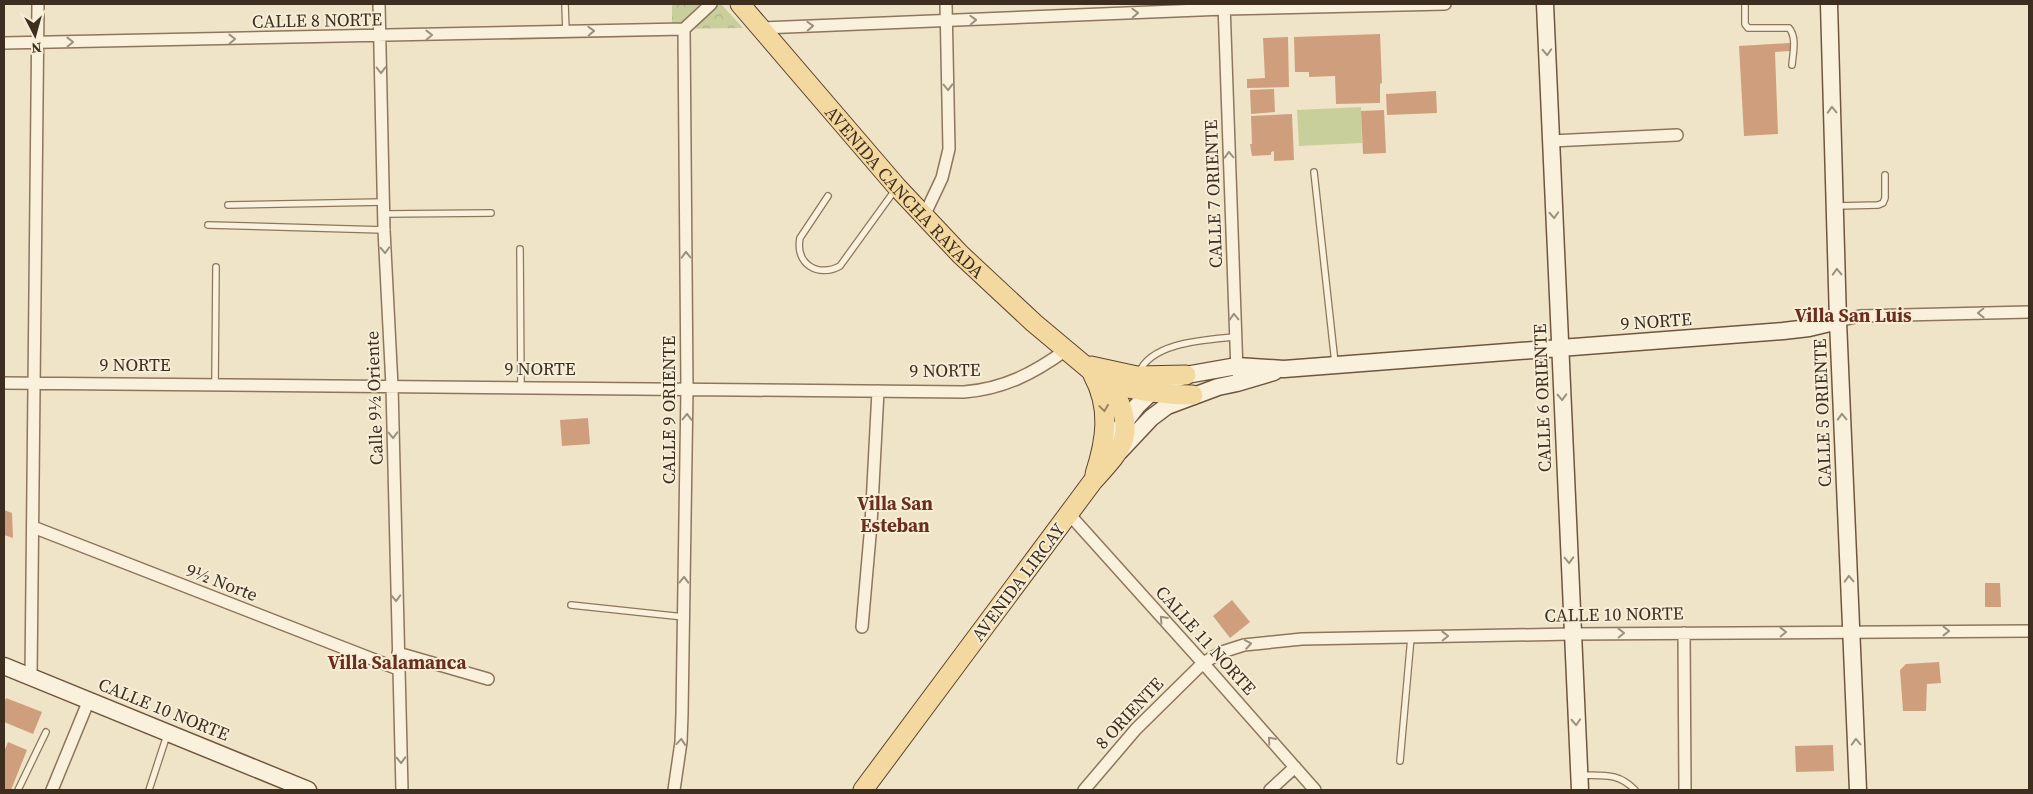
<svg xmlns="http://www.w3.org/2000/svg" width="2033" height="794" viewBox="0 0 2033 794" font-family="'Source Serif 4',serif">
  <defs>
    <pattern id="forest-crowns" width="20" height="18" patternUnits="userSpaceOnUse" patternTransform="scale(1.25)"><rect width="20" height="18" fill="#c9cf9b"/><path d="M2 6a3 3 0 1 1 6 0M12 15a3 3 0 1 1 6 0" fill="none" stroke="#aeb285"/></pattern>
  </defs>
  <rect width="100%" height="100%" fill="#f0e4c8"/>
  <path fill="#c9cf9b" d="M1361,107L1362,143L1299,146L1297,110Z"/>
  <path fill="url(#forest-crowns)" d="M672,4H721L743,28L672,29Z"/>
  <path fill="#cf9f7d" d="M1380,34L1382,83L1380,84V103L1336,104L1335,76L1309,77V72H1295L1294,37Z
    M1288,37L1289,87L1247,88V79L1265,78L1263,38Z
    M1790,43V51L1775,52L1778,134L1744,136L1739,46Z
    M1274,89L1275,112L1251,114L1250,90Z
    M1436,91L1437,113L1387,115L1386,94Z
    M1384,110L1386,153L1363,154L1361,111Z
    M1292,114L1294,160L1274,161V151L1271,152V155L1252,156L1250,144H1252L1251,116Z
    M588,418L590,444L562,446L560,420Z
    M4,510L12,513L13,538L4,535Z
    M1985,583H2000L2001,607H1985Z
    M1232,600L1250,622L1230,638L1213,616Z
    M1939,662L1941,683L1927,684L1926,711H1903L1900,670L1906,664Z
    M6,698L42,712L33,734L4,722V704Z
    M8,742L27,750L11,790H4V752Z
    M1833,745L1834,771L1796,772L1795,746Z"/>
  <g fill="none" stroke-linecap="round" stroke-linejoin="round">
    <defs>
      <path id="lane" d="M565,4L566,32
        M1745,4V24L1748,28H1789C1797,37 1793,53 1792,65
        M1314,172L1335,363
        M828,196L800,238C795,264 818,278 840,266L895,190
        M228,205L384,202
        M1837,206L1878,205L1883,203L1885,198V175
        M385,214L491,213
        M208,225L384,230
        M520,249L521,388
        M1139,373C1151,342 1206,340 1235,337
        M215,385L216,267
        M571,605L684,617
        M1400,761L1411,637
        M1580,775C1603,776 1618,772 1635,790
        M18,790L46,732
        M149,790L167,735"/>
      <path id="street" d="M379,4L384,230L392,386L402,790
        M1224,4L1237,372
        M762,28L1224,9L1445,4
        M4,43L684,29L711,4
        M1551,141L1677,135
        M924,216L942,178L949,149L946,4
        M1838,321L1860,316L2029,312
        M4,383L964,392C1004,389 1034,373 1066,350
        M1069,514L1203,663L1315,790
        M33,527L398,669
        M862,627L871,524L878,391
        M1684,633L1685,790
        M398,653L488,679
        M31,677L38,4
        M52,790L89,700
        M674,790L681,742L682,714L687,389L684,29
        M1084,790L1136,729L1203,663L1222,652L1244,645L1302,639L1572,634L2029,631
        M1270,790L1295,767"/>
      <path id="secondary" d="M1545,4L1580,790
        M1829,4L1838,321L1858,790
        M1103,450L1137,406L1159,385L1186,375L1237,366L1284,369L1783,331L1809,328L1838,321
        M1120,451L1151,418L1167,406L1218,387L1237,383L1274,372
        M4,666L308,790"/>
      <g id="primary">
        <path id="s1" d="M740,4L897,187L960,254L1034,323L1114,390C1136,435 1124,447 1093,481L863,790"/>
        <path d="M1091,366L1137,376L1186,375"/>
        <path d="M1093,375C1111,408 1106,440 1095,474"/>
        <path d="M1105,382C1134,391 1161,395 1193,395"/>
      </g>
    </defs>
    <use href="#lane" stroke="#8d765c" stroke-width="8"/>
    <use href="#street" stroke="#8d765c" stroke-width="14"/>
    <use href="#secondary" stroke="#6f573f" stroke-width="19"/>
    <use href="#primary" stroke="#5b4430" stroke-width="21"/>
    <use href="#lane" stroke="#faf1dc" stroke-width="5.5"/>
    <use href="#street" stroke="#faf1dc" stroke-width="11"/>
    <use href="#secondary" stroke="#faf1dc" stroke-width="16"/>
    <use href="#primary" stroke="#f3d9a0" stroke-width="19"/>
  </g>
  <defs><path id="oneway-chevron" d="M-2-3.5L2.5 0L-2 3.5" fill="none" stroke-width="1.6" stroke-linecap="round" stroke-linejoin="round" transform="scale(1.25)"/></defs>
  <g stroke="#9c907e">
    <use href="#oneway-chevron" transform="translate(1135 13) rotate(-2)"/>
    <use href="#oneway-chevron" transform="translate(973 20) rotate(-2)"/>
    <use href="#oneway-chevron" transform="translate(810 26) rotate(-2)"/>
    <use href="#oneway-chevron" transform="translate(591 31) rotate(-2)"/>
    <use href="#oneway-chevron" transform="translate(429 35) rotate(-1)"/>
    <use href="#oneway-chevron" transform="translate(232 39) rotate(-1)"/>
    <use href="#oneway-chevron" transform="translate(70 42) rotate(-1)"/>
    <use href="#oneway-chevron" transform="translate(1547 52) rotate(87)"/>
    <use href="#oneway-chevron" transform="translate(381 70) rotate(89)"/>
    <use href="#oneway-chevron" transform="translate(948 87) rotate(88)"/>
    <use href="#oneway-chevron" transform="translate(1832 110) rotate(-92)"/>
    <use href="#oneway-chevron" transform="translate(1229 155) rotate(-92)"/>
    <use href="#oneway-chevron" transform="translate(1554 215) rotate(87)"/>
    <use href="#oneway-chevron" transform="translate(385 250) rotate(87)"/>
    <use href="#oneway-chevron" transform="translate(686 255) rotate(-91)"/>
    <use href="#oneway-chevron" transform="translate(1837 272) rotate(-92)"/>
    <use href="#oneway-chevron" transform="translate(1981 313) rotate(179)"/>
    <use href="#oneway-chevron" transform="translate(1234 317) rotate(-92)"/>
    <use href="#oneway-chevron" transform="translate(1562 397) rotate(88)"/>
    <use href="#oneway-chevron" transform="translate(687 417) rotate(-89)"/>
    <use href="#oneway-chevron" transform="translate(1842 417) rotate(-92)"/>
    <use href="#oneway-chevron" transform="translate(393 435) rotate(89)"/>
    <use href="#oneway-chevron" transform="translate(1569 560) rotate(88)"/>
    <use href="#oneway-chevron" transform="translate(1849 579) rotate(-92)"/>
    <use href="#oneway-chevron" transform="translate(684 580) rotate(-89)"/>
    <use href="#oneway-chevron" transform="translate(396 598) rotate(89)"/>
    <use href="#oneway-chevron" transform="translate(1163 619) rotate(-132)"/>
    <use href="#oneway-chevron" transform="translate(1946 631)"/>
    <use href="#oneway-chevron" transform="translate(1783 632) rotate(-1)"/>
    <use href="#oneway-chevron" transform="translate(1621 633) rotate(-1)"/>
    <use href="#oneway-chevron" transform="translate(1445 636) rotate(-1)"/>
    <use href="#oneway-chevron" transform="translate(1248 644) rotate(-10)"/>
    <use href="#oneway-chevron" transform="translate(1576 722) rotate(87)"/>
    <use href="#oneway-chevron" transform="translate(1271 740) rotate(-131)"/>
    <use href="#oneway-chevron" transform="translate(681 742) rotate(-85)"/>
    <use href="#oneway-chevron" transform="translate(1856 742) rotate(-92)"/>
    <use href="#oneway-chevron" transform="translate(401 760) rotate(88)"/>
  </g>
  <use stroke="#988460" href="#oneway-chevron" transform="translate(1104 408) rotate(82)"/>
  <g text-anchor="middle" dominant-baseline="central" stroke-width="4" stroke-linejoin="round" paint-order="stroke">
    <g font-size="18" fill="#3d2e20" stroke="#f7eed8">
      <text transform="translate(317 20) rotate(-1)">CALLE 8 NORTE</text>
      <text stroke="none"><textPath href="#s1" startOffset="250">AVENIDA CANCHA RAYADA</textPath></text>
      <text transform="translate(1213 194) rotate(-92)">CALLE 7 ORIENTE</text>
      <text transform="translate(1656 321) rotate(-4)">9 NORTE</text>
      <text x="135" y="364">9 NORTE</text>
      <text x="540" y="368">9 NORTE</text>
      <text transform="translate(945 370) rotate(-1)">9 NORTE</text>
      <text transform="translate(374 398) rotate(-92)">Calle 9½ Oriente</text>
      <text transform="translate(1542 398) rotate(-92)">CALLE 6 ORIENTE</text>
      <text transform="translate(668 410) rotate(-90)">CALLE 9 ORIENTE</text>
      <text transform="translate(1822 413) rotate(-92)">CALLE 5 ORIENTE</text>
      <text transform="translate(222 582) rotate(21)">9½ Norte</text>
      <text transform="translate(1018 582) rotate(-53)">AVENIDA LIRCAY</text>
      <text transform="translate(1614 614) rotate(-1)">CALLE 10 NORTE</text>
      <text transform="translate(1206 640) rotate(48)">CALLE 11 NORTE</text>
      <text transform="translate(164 709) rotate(22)">CALLE 10 NORTE</text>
      <text transform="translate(1129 713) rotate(-47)">8 ORIENTE</text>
    </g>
    <g font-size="19" font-weight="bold" fill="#6b2e1e" stroke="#f7eed8">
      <text x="1853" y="315">Villa San Luis</text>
      <text x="895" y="503">Villa San<tspan x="895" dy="22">Esteban</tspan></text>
      <text x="397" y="662">Villa Salamanca</text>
    </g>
  </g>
  <rect width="2033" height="794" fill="none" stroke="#3d2e20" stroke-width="10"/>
  <g transform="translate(35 35) rotate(174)" stroke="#f7eed8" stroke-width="4" paint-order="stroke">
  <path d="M0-4L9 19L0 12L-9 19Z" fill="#3d2e20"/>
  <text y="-8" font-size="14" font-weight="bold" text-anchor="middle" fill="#3d2e20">N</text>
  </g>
</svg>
